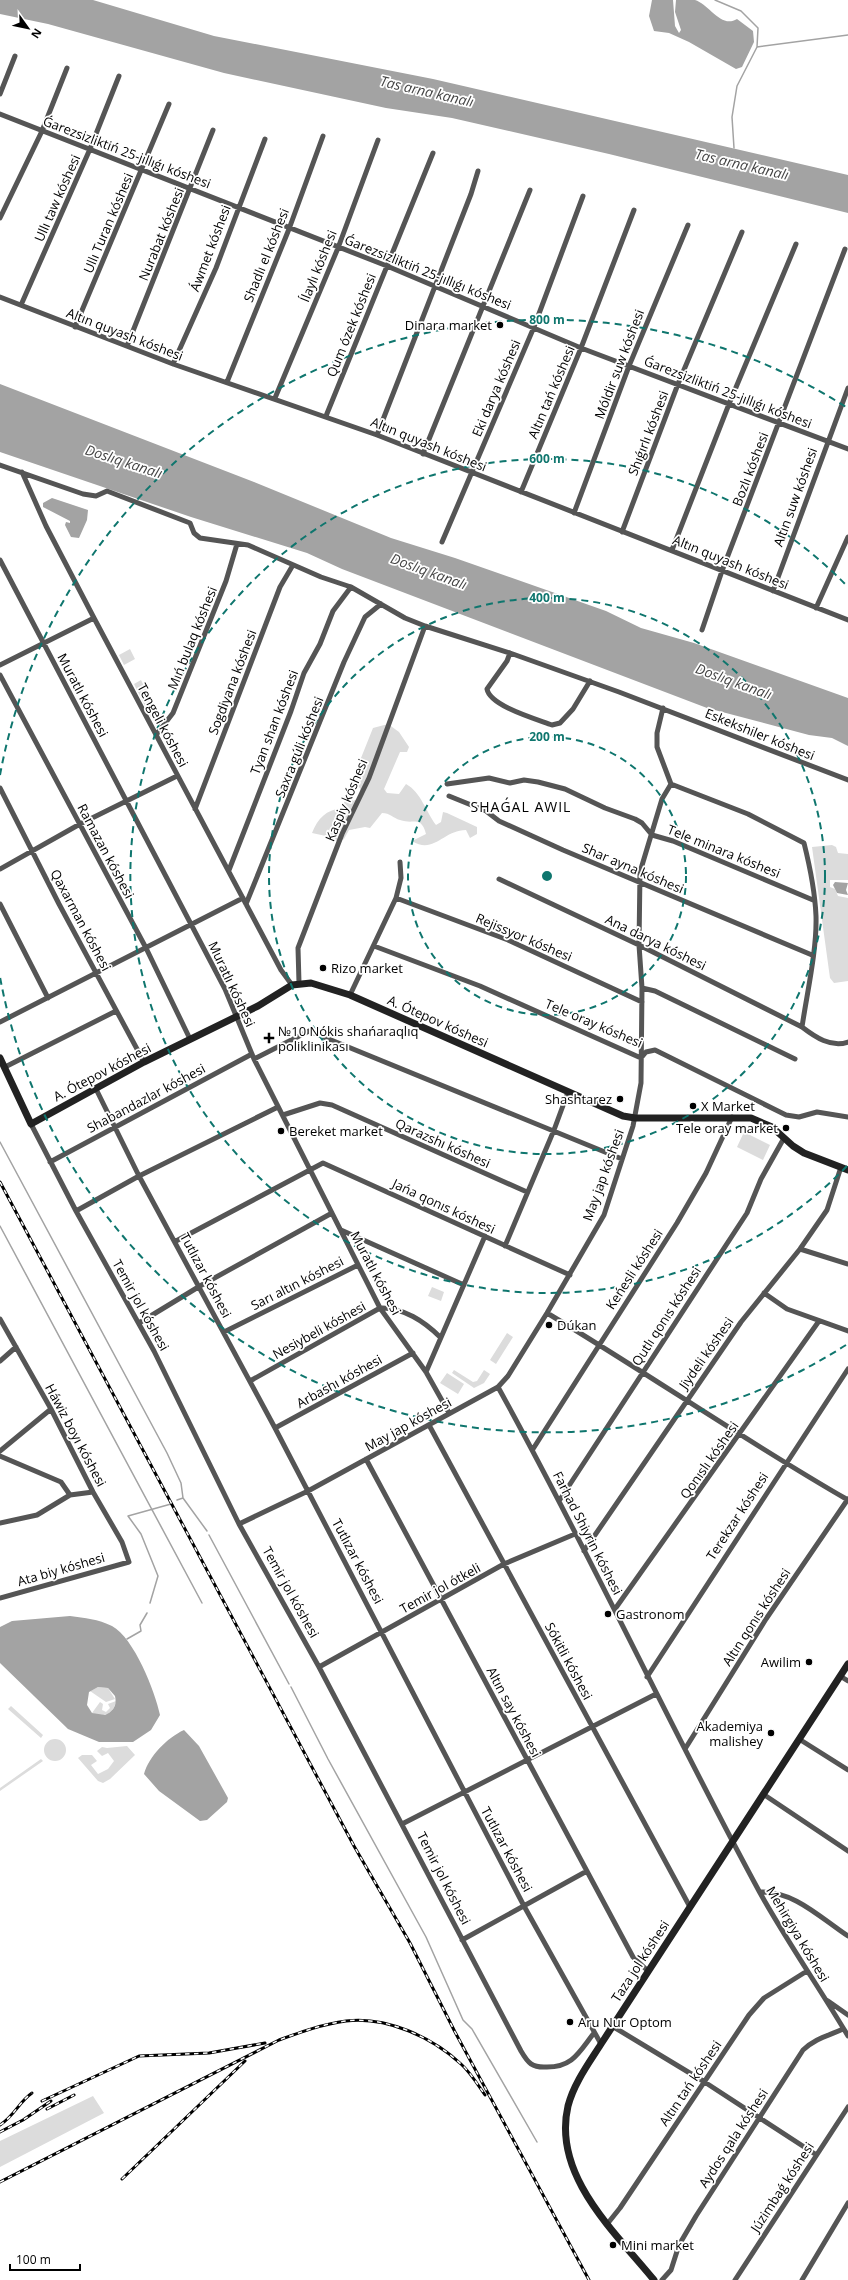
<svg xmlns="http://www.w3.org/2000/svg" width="848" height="2280" viewBox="0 0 848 2280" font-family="'Open Sans',sans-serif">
  <rect width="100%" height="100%" fill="#fff"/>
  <path fill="#dcdcdc" d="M130,649L135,659L124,665L119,655Z
    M141,680L159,715L151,718L134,684Z
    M388,724L399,732L409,747L407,752H400L384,789L387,793L399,794L406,784C421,792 426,812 436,825L441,822L443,812L447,813L477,827V834L470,838L466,830C443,830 434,855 412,841L426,834C421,815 413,825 400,820C393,818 390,813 382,813L370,828L365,827L349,830L344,839L339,842L326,836L312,833C318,818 326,810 342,808L348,792L353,801L361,797L360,788L354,784L355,773L373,728Z
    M832,845L836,847L838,853L848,854V880H830V887L835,889L838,896L848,898V981L834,983L830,978L812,847Z
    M744,1132L770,1145L763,1160L737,1147Z
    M432,1287L444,1292L441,1301L428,1296Z
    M507,1333L513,1337L496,1364L490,1360Z
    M454,1370L473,1382L477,1381L484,1370L490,1374L484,1383L474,1388L452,1373Z
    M447,1373L464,1384L458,1394L440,1383Z
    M98,1687L108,1688L115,1699L106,1702L90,1691Z
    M116,1701C114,1713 104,1719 92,1713L100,1702L103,1704L102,1710L106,1712L110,1708L108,1704Z
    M11,1706L43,1735L41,1738L8,1709Z
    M44 1750a11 11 0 1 1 22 0a11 11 0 1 1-22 0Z
    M127,1746L135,1755L110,1779L103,1783L98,1781L78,1758L82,1755H92L97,1761L91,1765L98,1774L108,1769L114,1761L108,1753L102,1756L97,1751L102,1747L107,1748Z
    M41,1759L43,1761L0,1791V1788Z
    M93,2096L104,2113L0,2167V2141Z"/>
  <path fill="#a3a3a3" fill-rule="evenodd" d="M0,0H93L214,36L433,79L848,175V213L609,154L452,118L386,108L224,73L48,24L0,14Z
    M652,0H673L675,26L679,33L681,30L675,12L676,0C681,0 690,0 695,0C709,4 721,29 737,19L753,31L754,42L742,67L736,69L689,42L669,33L654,31L649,16Z
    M0,384L254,482L391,538L455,558L606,611L641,628L694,643L848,698V746L832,738L809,735L707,708L342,569L307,553L191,517L0,452Z
    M52,498L88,510L87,520L79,538L71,537L65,525L66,522L70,523V521L43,507V503Z
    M835,882L848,883L846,890L848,895L837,893L833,885Z
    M70,1616C85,1618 98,1619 112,1626C134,1638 155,1691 160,1715L151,1730L133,1742H99L68,1729L0,1663V1627L12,1621ZM98,1687L108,1688L115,1696C117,1705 114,1711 105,1715L92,1713L87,1705L89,1692Z
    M184,1730L199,1746L228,1798L227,1802L207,1820L200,1821L159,1791L144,1774C149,1756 167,1738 184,1730Z"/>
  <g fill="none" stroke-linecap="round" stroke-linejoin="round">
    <path stroke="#a3a3a3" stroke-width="1.5" d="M715,0L741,11L758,28L757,47L737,86L732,117L734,148
      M757,47L848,35
      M0,1142L167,1453L181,1483L183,1498L177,1500
      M0,1226L202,1603
      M183,1498L207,1531
      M209,1535L289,1684
      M150,1603L158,1576L141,1534L128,1516L171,1504
      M127,1639L141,1631L140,1625L147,1613
      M291,1687L328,1759L426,1937L463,2020L472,2029L537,2142"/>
    <path stroke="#555" stroke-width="5" d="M0,94L15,56
      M0,114L387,266L581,348L848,449
      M0,218L42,131L67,68
      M0,297L173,364L377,435L848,620
      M21,305L90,149L119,76
      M75,327L169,104
      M127,346L213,130
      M173,364L216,268L265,139
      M227,382L289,229L323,136
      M275,398L338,248L378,140
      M326,416L433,153
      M377,435L471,194L478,171
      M423,454L530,190
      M0,465L83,494L96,496L107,491L190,523L194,533L200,538L248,545L321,577L351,587L405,618L425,626L510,653L619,692L848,780
      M22,472L46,526L94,618L281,970L292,985
      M521,492L581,348L634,210
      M574,513L629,366L688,225
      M622,532L678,384L742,232
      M442,542L534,327L583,196
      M672,550L729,404L796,244
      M0,560L225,989L254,1059L380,1308L426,1372L449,1413
      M773,591L848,388
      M816,608L848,537
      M702,630L722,571L845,249
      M510,653L507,661L487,689C490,706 536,719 552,725L560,723L573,709L590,681
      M0,665L94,618
      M0,675L146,948L190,1039
      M156,735L173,713L226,581L237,544
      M447,784L489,778L510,783L524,780L538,782L565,789L605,808L635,819L642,823L652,835L673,841L813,900
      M671,784L748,814L804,843C810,867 815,892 816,916C817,950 807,993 802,1027
      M0,788L59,904L144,1062
      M449,796L486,811L499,821L563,850L812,955
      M195,809L280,587L293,565
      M0,869L80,824L177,776
      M229,870L291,711L304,673L320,644L333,611L351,587
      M499,879L639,945L802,1027C815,1037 831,1048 848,1042
      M396,898L508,940L642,1002
      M0,904L48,998
      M246,904L344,662L365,617L381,604
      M374,946L480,986L641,1058L646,1052L655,1050L786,1115L799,1117L817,1112L848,1117
      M299,983L298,948L342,834L369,778L425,626
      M642,988L655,991L795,1059
      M350,995L396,898L401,878L400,862
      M0,1022L243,898
      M254,1059L309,1031L622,1159
      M5,1067L116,1011
      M96,1089L139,1176L275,1428L524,1906L601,2044
      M283,1115L320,1103L332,1105L527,1192
      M31,1124L76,1211L154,1351L239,1524L319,1667L521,2051C528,2063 532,2068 547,2067C573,2067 579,2052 594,2033
      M50,1162L252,1054
      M76,1211L139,1176L278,1107
      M341,1230L464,1285
      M176,1241L323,1163L570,1275
      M505,1246L554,1130L568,1092
      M800,1249L848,1264
      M764,1293L787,1309L848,1331
      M547,1313C649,1374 745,1441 848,1500
      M0,1319L51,1409L93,1492L122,1542L129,1562L0,1598
      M139,1323L200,1286L332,1213
      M224,1332L358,1265
      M0,1361L16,1347
      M426,1372L485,1236
      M250,1381L380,1308C403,1307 425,1322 440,1337
      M498,1387C590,1553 669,1725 759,1891C786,1940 819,1987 848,2036
      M429,1425L690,1907
      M275,1428L413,1353
      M533,1449L677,1223L706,1173L732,1117
      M0,1451L51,1409
      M0,1456L61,1482L70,1495
      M366,1459L633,1957L648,1971
      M559,1501L747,1213L761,1179L784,1138
      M0,1523L37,1515L70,1495L93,1492
      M239,1524L308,1491L498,1387L508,1376L547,1313L604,1215L633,1126L641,1083L642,988L639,945L640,872L662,799L671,784L657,747V733L663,708
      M584,1551L741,1322L800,1249L827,1210L841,1167
      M615,1609L819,1321
      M319,1667L504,1564L575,1534
      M840,1676L848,1681
      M647,1677L848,1369
      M799,1739L848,1770
      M685,1749L766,1619L848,1499
      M763,1794L848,1851
      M402,1824L656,1694
      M760,1892C793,1890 822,1919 848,1936
      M462,1940L587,1871
      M828,2001L848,2015
      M612,2026L703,2081L815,2154
      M608,2223L620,2208L749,2015L764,1998L807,1971
      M662,2280L671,2270L679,2245L696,2216L803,2050C816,2038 828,2036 843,2029
      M735,2280L848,2107
      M802,2280L848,2203"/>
    <path stroke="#222" stroke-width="7" d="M0,1058L31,1124L144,1062L258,1006L292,985L311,983L350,995L623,1116L635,1118H751L772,1127L793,1146L804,1153L848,1170
      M654,2280C614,2231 552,2175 568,2106C574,2083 589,2063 601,2044L848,1664"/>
    <defs>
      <path id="rail" d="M0,1182L354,1846L410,1943L455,2032L589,2280
        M42,2101L139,2056L209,2053L265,2043
        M47,2109L74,2095
        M0,2125C15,2115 19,2102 32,2093
        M0,2132L23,2120L51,2101
        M122,2179L245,2061
        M0,2182L279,2040C301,2032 323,2024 346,2021C386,2016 432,2037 461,2064C470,2072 478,2085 485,2095"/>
    </defs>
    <use href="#rail" stroke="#000" stroke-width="3"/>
    <use href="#rail" stroke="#fff" stroke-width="1.5" stroke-dasharray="4.5" stroke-linecap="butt"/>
  </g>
  <g fill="none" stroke="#0f766e" stroke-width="2" stroke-dasharray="7 5">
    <circle cx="547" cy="876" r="139"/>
    <circle cx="547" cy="876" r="278"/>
    <path d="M847 1166A417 417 0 1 1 847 586"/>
    <path d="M846 1345A556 556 0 0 1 0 977M0 775A556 556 0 0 1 846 407"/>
  </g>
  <g fill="#000" stroke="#fff" stroke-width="1.5">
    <circle cx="500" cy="325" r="4"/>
    <circle cx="323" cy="968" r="4"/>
    <path d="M267 1032h4v4h4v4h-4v4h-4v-4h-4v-4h4z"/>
    <circle cx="620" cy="1099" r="4"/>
    <circle cx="693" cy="1106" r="4"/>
    <circle cx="786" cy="1128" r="4"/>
    <circle cx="281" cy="1131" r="4"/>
    <circle cx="549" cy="1325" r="4"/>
    <circle cx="608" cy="1614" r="4"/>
    <circle cx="809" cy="1662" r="4"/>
    <circle cx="771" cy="1733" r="4"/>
    <circle cx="570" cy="2022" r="4"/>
    <circle cx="613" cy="2245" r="4"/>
  </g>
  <g text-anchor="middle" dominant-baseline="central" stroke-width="3.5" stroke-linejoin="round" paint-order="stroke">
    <g font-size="13" fill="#000" stroke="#fff">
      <text transform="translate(127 152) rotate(21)">Ǵarezsizliktiń 25-jıllıǵı kóshesi</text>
      <text transform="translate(57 198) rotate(-66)">Ullı taw kóshesi</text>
      <text transform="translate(108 223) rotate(-67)">Ullı Turan kóshesi</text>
      <text transform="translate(161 234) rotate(-68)">Nurabat kóshesi</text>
      <text transform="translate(210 248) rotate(-69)">Áwmet kóshesi</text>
      <text transform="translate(266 255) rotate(-68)">Shadlı el kóshesi</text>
      <text transform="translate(318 266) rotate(-68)">Ílaylı kóshesi</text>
      <text transform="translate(428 272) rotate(22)">Ǵarezsizliktiń 25-jıllıǵı kóshesi</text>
      <text transform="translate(351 325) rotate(-68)">Qum ózek kóshesi</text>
      <text transform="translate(125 334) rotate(21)">Altın quyash kóshesi</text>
      <text transform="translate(619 364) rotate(-69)">Móldir suw kóshesi</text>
      <text transform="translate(496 388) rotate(-67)">Eki darya kóshesi</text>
      <text transform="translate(551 392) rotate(-67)">Altın tań kóshesi</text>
      <text transform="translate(728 392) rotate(21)">Ǵarezsizliktiń 25-jıllıǵı kóshesi</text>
      <text transform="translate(648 433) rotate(-69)">Shıǵırlı kóshesi</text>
      <text transform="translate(429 444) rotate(22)">Altın quyash kóshesi</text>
      <text transform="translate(750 469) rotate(-69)">Bozlı kóshesi</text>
      <text transform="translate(795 497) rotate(-70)">Altın suw kóshesi</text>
      <text transform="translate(731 562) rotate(22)">Altın quyash kóshesi</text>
      <text transform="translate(192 638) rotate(-68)">Mıń bulaq kóshesi</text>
      <text transform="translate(232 682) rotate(-69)">Sogdiyana kóshesi</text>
      <text transform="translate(83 695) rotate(62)">Muratlı kóshesi</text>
      <text transform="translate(274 722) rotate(-69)">Tyan shan kóshesi</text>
      <text transform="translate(163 725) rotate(62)">Tengeli kóshesi</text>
      <text transform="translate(760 734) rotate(22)">Eskekshiler kóshesi</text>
      <text transform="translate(299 747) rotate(-68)">Saxra gúli kóshesi</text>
      <text transform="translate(346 800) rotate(-67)">Kaspiy kóshesi</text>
      <text transform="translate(106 851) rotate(62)">Ramazan kóshesi</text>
      <text transform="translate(724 851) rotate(22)">Tele minara kóshesi</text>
      <text transform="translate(633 868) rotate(23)">Shar ayna kóshesi</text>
      <text transform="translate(81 920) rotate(62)">Qaxarman kóshesi</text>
      <text transform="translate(524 937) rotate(23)">Rejissyor kóshesi</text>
      <text transform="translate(656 942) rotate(26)">Ana darya kóshesi</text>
      <text transform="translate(232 984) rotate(65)">Muratlı kóshesi</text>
      <text transform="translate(438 1021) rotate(24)">A. Ótepov kóshesi</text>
      <text transform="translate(594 1023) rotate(23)">Tele oray kóshesi</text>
      <text transform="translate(102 1072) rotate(-28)">A. Ótepov kóshesi</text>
      <text transform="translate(146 1098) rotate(-28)">Shabandazlar kóshesi</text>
      <text transform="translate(443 1143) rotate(24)">Qarazshı kóshesi</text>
      <text transform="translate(603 1175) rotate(-70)">May jap kóshesi</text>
      <text transform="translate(444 1206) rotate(25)">Jańa qonıs kóshesi</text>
      <text transform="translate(634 1269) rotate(-57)">Keńesli kóshesi</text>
      <text transform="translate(376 1273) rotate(62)">Muratlı kóshesi</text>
      <text transform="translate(206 1275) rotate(62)">Tutlızar kóshesi</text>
      <text transform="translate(297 1283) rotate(-27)">Sarı altın kóshesi</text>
      <text transform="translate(141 1305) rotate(61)">Temir jol kóshesi</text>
      <text transform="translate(666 1316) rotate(-57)">Qutlı qonıs kóshesi</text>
      <text transform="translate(319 1330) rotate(-29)">Nesiybeli kóshesi</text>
      <text transform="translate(706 1353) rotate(-55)">Jiydeli kóshesi</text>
      <text transform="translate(339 1381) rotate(-29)">Arbashı kóshesi</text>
      <text transform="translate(408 1424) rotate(-29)">May jap kóshesi</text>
      <text transform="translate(76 1435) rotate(62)">Háwiz boyı kóshesi</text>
      <text transform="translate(709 1460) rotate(-55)">Qonıslı kóshesi</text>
      <text transform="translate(737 1516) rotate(-57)">Terekzar kóshesi</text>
      <text transform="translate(588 1533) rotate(63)">Farhad Shiyrin kóshesi</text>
      <text transform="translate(358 1561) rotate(62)">Tutlızar kóshesi</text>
      <text transform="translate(61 1569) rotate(-16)">Ata biy kóshesi</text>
      <text transform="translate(440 1588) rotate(-29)">Temir jol ótkeli</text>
      <text transform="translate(291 1592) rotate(61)">Temir jol kóshesi</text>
      <text transform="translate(756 1617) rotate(-57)">Altın qonıs kóshesi</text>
      <text transform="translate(569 1661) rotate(62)">Sókitli kóshesi</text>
      <text transform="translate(514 1712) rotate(62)">Altın say kóshesi</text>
      <text transform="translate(507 1849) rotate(62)">Tutlızar kóshesi</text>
      <text transform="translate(444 1878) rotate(63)">Temir jol kóshesi</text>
      <text transform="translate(798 1934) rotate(59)">Mehirgiya kóshesi</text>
      <text transform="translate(640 1961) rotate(-57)">Taza jol kóshesi</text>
      <text transform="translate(690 2083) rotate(-56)">Altın tań kóshesi</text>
      <text transform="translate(733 2138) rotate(-57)">Aydos qala kóshesi</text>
      <text transform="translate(782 2187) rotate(-57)">Júzimbaǵ kóshesi</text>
    </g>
    <g font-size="13" fill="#000" stroke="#fff" text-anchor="start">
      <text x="492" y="325" text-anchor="end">Dinara market</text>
      <text x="331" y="968">Rizo market</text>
      <text x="278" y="1031">№10 Nókis shańaraqlıq<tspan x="278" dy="15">poliklinikası</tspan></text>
      <text x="612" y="1099" text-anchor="end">Shashtarez</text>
      <text x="701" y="1106">X Market</text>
      <text x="778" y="1128" text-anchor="end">Tele oray market</text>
      <text x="289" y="1131">Bereket market</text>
      <text x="557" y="1325">Dúkan</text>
      <text x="616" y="1614">Gastronom</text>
      <text x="801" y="1662" text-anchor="end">Awilim</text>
      <text x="763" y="1726" text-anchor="end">Akademiya<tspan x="763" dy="15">malishey</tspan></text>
      <text x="578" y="2022">Aru Nur Optom</text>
      <text x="621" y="2245">Mini market</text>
    </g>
    <g font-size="14" font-style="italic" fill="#444" stroke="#fff">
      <text transform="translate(427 91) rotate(13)">Tas arna kanalı</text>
      <text transform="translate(742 164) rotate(13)">Tas arna kanalı</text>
      <text transform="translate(124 461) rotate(18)">Doslıq kanalı</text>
      <text transform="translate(429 571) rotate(20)">Doslıq kanalı</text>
      <text transform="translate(734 681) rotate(20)">Doslıq kanalı</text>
    </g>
    <g font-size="14" letter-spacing="1" fill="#000" stroke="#fff">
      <text x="521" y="806">SHAǴAL AWIL</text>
    </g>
  </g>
  <circle cx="547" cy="876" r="6" fill="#0f766e" stroke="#fff" stroke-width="2"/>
  <g font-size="12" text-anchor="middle" font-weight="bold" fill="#0f766e" stroke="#fff" stroke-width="3.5" stroke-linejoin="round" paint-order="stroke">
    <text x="547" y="324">800 m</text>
    <text x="547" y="463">600 m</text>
    <text x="547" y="602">400 m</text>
    <text x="547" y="741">200 m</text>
  </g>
  <g transform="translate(28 28) rotate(123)" stroke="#ffffff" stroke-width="3" paint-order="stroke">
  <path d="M0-3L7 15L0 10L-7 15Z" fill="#000000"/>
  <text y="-6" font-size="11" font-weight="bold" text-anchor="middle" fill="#000000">N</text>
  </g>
  <path d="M10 2264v6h70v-6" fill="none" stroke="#000000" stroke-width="2"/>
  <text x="16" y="2264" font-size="12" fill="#000000" stroke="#ffffff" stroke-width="3" paint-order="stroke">100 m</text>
</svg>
